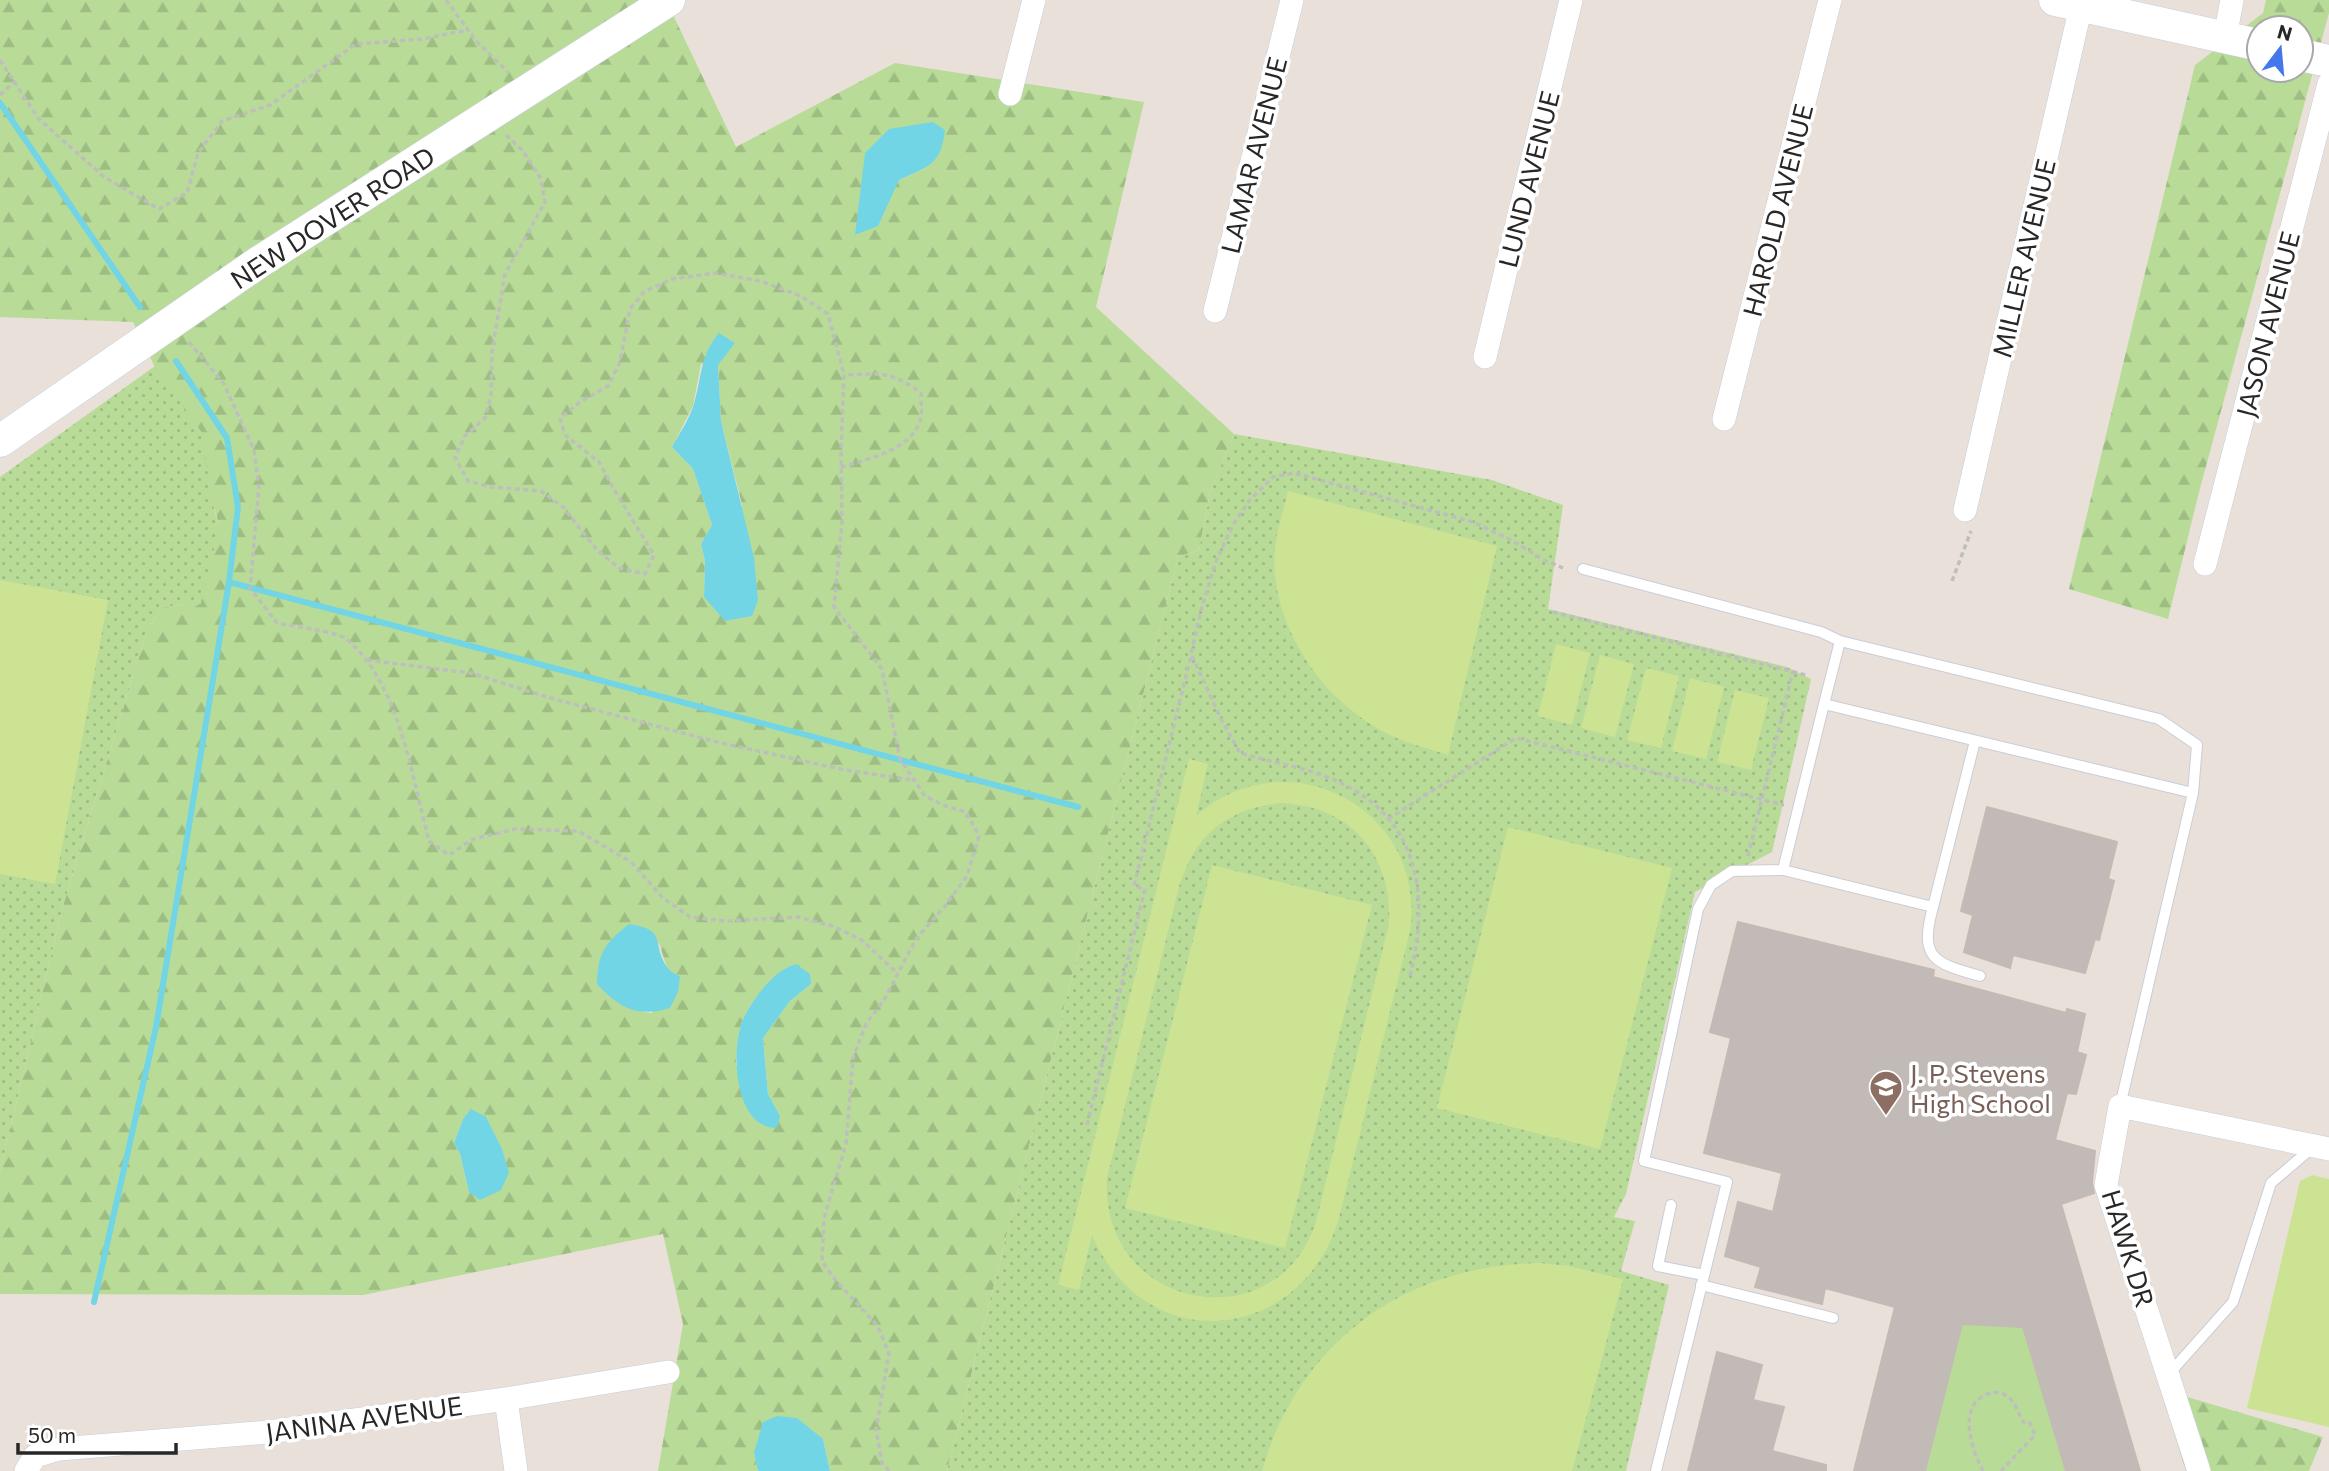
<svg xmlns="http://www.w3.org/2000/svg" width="2329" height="1471" viewBox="0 0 2329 1471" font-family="Commissioner,sans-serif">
  <defs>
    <pattern id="forest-firs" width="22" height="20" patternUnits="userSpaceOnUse" patternTransform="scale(1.75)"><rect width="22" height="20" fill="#b8dc98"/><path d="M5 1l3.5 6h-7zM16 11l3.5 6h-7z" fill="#9ebd83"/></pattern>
    <pattern id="park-dots" width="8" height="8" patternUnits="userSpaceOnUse" patternTransform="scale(1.75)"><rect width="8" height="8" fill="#b8dc98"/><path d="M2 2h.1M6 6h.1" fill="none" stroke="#9ebd83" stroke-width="1.8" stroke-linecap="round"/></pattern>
  </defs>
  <rect width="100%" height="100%" fill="#e9e0d9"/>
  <path fill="#b8dc98" d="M1962,1324L2023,1327L2066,1471H1925Z"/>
  <path fill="url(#forest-firs)" fill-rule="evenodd" d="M0,0H666L736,147L895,63L1144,102L1096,307L1234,434L1210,493L1199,550L1178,557L947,1471H830L823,1439L754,1453L758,1471H658L683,1324L663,1234L363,1295L0,1294V1172L62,909L147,630L162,607L186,604C195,584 214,550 218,530C223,506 148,352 133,322L0,317ZM933,165L899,180L856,235L861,195ZM701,364L718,365L721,421L742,505L704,597L705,561L701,544L712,525L693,469L672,447L693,406ZM659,943L667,968L652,1013C629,1011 613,1001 598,984ZM796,964L811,984L790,1001L763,1037L768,1094L780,1116L736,1065C737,1050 737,1031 744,1017C754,997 776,970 796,964ZM463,1119L469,1192L460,1154L454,1143Z
    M2266,0H2329V13L2199,492L2168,619L2069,589L2195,65L2263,13ZM2259,28H2301V70H2259Z
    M2160,1389L2323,1437L2309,1471H2186Z"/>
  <path fill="url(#park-dots)" d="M155,366L202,433L211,496L219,528L200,606L186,604L162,607L147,630L62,909L0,1172V477Z
    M1234,434L1492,480L1563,505L1548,609L1787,667L1811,679L1772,852L1695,892L1626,1194L1614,1217L1635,1221L1621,1271L1669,1285L1626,1471H947L1178,557L1199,550L1210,493Z"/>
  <path fill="#cce394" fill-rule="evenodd" d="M1288,491L1497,546L1448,755C1430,749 1409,744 1392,736C1330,706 1282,643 1275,575C1271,547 1282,517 1288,491Z
    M0,580L108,600L55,884L0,874Z
    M1556,644L1590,653L1572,725L1538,716Z
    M1600,655L1634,664L1615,737L1581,728Z
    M1646,668L1679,676L1661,748L1627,740Z
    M1690,678L1724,687L1706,759L1672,751Z
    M1735,690L1769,698L1751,770L1717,762Z
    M1189,759L1208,764L1196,816C1287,735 1428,809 1410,931L1338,1222C1297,1346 1144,1357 1092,1235L1079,1290L1058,1285ZM1280,803C1350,805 1393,855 1389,924L1317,1218C1281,1344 1099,1312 1107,1178L1179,887C1195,835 1227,809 1280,803Z
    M1508,827L1672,868L1600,1149L1437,1108Z
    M1212,865L1372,905L1285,1248L1125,1208Z
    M2312,1175L2329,1179V1427L2247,1408L2300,1181Z
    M1540,1263L1568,1266L1623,1279L1572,1471H1262C1300,1340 1406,1265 1540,1263Z"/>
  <path fill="#72d5e5" d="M933,122L945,130C941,165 929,166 899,180L878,226L855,235L865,153L889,129Z
    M719,333L735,343L718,365L721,421L754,558L758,600L752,616L725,621L704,597L705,561L701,544L712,525L693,469L672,447C679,434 688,421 693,407C702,380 699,356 719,333Z
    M629,924C668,930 651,942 667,967C669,971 676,974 680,977L678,992L670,1008C638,1018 619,1008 597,984C598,952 605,943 629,924Z
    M796,964L810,974L811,984L790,1001L763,1038L768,1094L780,1116L778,1125L775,1128C733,1126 730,1045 744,1017C755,996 774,970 796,964Z
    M471,1109L486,1117L502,1149L509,1173L501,1190L480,1200L469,1192L460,1154L454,1143L463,1119Z
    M777,1416L797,1418L823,1439L830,1471H758L754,1453L763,1422Z"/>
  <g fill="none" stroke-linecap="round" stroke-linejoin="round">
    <path stroke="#72d5e5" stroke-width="6" d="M0,103L140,307
      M229,582L1078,807
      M94,1302L156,1027L229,582L238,507L227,438L176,361"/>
  </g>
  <path fill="#c1bab6" stroke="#c3bbb3" stroke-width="2" d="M1987,807L2117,842L2108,879L2114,881L2099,940L2095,939L2085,973L2013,955L2010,968L1964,952L1973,915L1961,911Z
    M1738,922L1934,970L1933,977L2066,1013L2067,1009L2085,1014L2077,1052L2086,1055L2076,1094L2067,1093L2055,1140L2095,1151L2092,1183L2094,1193L2061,1204L2140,1471H2066L2023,1327L1962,1324L1925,1471H1854L1895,1307L1825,1288L1822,1304L1755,1287L1761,1267L1725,1256L1738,1202L1773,1212L1782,1173L1704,1153L1731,1038L1710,1032Z
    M1717,1352L1762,1365L1753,1400L1784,1407L1772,1451L1826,1465V1471H1688Z"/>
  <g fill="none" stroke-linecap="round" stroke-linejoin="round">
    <defs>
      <path id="lane" d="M1583,569L1821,632L1840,641L2159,719L2197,745L2193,793
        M1824,704L1840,641
        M1783,870L1933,907L1975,741
        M1933,907C1919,958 1933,963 1980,976
        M1671,1205L1658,1266L1704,1275
        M1701,1285L1833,1318
        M2168,1375L2233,1302L2271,1183L2312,1148
        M1656,1471L1727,1182L1644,1161L1698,909L1711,885L1732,871L1783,870L1824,704L2193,793L2120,1106"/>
      <path id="street" d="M2225,37L2232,0
        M1010,94L1034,0
        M1215,311L1292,0
        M1485,357L1571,0
        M1724,419L1830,0
        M1965,510L2081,6
        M2205,564L2329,84
        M506,1399L516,1471
        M26,1471L35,1456L59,1449L269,1432L506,1399L668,1372
        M2199,1471L2106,1185L2120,1106L2329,1149"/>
      <path id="secondary" d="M2055,0L2259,45
        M2301,55L2329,61
        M0,441L259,262L669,0"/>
    </defs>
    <use href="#lane" stroke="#c7cdd8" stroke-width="12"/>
    <use href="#street" stroke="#c7cdd8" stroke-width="24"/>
    <use href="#secondary" stroke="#c7cdd8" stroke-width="33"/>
    <path stroke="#bebebe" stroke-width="3.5" stroke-dasharray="5 3.5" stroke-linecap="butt" d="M446,0L477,42L508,72
      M0,60L38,118L104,177L159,209L187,193L198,153L222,121L270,105L356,44L423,39L467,30
      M0,95L14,82
      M506,135L523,151L541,179L545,202L505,274L492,352L491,396L485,418L465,436L455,457L468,481L490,487L541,491L563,507L597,550L619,568L645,574L654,555L615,491L599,462L565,435L560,418L580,402L608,386L620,362L630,309L644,292L672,279L715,273L760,281L801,296L828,314L844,375L841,449L842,522L834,607L882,669L900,759L925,796L945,806L966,812L979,836L967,876L945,906L916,939L884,1000L866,1024L853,1058L846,1144L824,1218L822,1261L836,1281L877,1325L889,1353L876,1430L882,1463L889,1471
      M189,342L224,384L254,450L259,487L250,588L277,623C291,626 337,632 345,638C399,680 412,778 429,841L449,855L473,839L515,829L578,831L631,862L663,898L690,917L726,921L799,917L832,926L862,940L898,974
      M841,467C868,459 916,449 921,416C922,409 921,401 921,393C890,370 881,374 844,375
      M1952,581L1971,531
      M1553,612L1806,675
      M367,660L470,673L554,699L717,742L845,770L912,780
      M1388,819L1516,738L1784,805
      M1748,856L1793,671
      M1410,976C1432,889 1416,809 1324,776C1297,766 1267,761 1240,753L1221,719L1191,654L1201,610L1216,561L1234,523L1249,501L1273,477L1294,473L1473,522L1511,540L1544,560L1563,568
      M1087,1125L1145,889L1134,886L1191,656
      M1983,1471C1972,1450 1956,1405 1988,1394C1995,1391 2002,1392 2008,1397C2017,1403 2018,1416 2025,1424L2030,1423L2035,1435L2001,1471"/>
    <use href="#lane" stroke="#fff" stroke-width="10"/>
    <use href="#street" stroke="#fff" stroke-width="23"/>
    <use href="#secondary" stroke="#fff" stroke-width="32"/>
  </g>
  <defs>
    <symbol id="school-pin" viewBox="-11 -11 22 30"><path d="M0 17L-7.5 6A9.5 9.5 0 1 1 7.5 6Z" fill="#8d6e63" stroke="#fff"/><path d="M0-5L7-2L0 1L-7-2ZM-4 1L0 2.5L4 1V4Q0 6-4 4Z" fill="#fff"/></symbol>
  </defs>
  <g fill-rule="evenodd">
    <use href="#school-pin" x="1867" y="1068" width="38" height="52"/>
  </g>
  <g text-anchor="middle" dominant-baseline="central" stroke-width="7" stroke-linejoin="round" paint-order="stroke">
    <g font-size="26" fill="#272727" stroke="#fff">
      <text transform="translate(1253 155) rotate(-76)">LAMAR AVENUE</text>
      <text transform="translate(1528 179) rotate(-76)">LUND AVENUE</text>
      <text transform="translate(1777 210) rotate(-76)">HAROLD AVENUE</text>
      <text transform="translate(332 217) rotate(-33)">NEW DOVER ROAD</text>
      <text transform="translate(2023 258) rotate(-77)">MILLER AVENUE</text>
      <text transform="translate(2267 324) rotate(-76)">JASON AVENUE</text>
      <text transform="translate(2129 1248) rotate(73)">HAWK DR</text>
      <text transform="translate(364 1418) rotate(-8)">JANINA AVENUE</text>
    </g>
    <g font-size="26" fill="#785e54" stroke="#fff" text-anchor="start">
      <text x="1910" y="1072">J. P. Stevens<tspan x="1910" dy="30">High School</tspan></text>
    </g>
  </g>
  <g transform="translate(2280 49) rotate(16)"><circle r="33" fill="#ffffff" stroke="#a9a9a9" stroke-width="2"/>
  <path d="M0-5L12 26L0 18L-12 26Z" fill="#4278ec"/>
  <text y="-10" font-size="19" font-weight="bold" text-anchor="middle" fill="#272727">N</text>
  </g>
  <path d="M18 1443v10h158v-10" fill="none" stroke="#272727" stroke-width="3.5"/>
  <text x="28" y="1443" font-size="21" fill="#272727" stroke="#ffffff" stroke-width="5" paint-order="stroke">50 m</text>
</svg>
